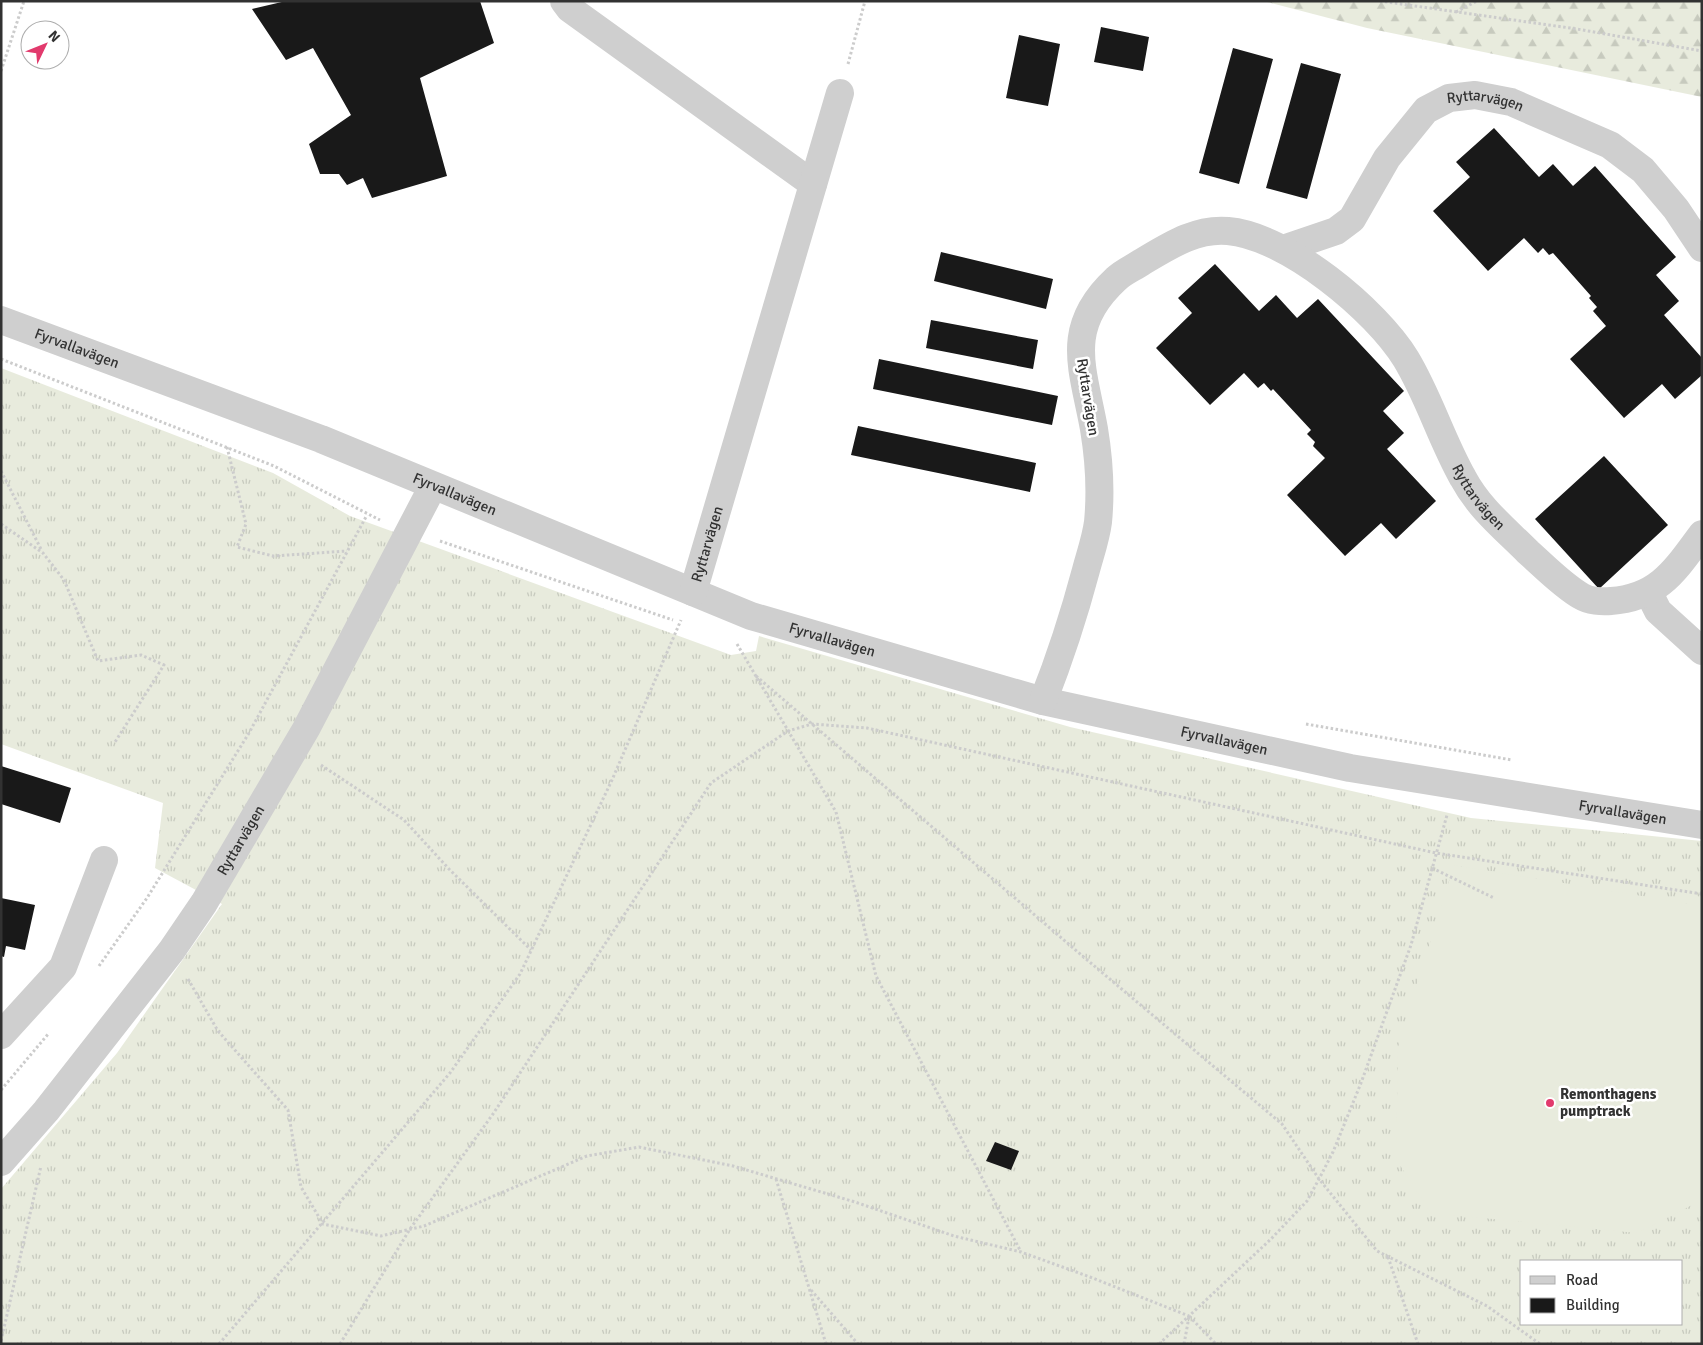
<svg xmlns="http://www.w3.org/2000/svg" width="1703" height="1345" viewBox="0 0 1703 1345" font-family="Signika,sans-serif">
  <defs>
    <pattern id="grass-tufts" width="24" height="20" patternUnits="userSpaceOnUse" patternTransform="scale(1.25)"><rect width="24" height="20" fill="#e8ebdd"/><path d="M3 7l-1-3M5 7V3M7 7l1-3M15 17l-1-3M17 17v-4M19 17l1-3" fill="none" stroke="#c7cabe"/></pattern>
    <pattern id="forest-firs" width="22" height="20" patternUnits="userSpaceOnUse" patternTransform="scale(1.25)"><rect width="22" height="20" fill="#e8ebdd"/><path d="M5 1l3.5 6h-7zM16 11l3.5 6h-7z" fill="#c7cabe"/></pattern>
  </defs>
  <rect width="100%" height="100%" fill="#fff"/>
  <path fill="url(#grass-tufts)" fill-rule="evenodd" d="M1,368L273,473L350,516L731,655L756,651L759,636L1070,727L1471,818L1702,841V1344H1V1189L117,1053L222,904L155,868L163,803L1,744ZM1522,1261H1682V1324H1522Z"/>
  <path fill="url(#forest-firs)" d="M1263,1H1702V97L1367,28Z"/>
  <path fill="#e8ebdd" d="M1454,865L1702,906V1200L1637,1233L1431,1213L1396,1159L1398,1047Z"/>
  <path fill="#191919" d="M286,1H480L494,43L420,78L447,176L372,198L363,178L347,185L339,174H320L309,144L351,115L313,48L286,60L252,9Z
    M1101,27L1149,37L1143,71L1094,62Z
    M1019,35L1060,44L1048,106L1006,98Z
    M1233,48L1273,59L1239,184L1199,173Z
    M1301,63L1341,74L1307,199L1266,188Z
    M1494,128L1539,177L1553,164L1573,186L1595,166L1676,257L1656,275L1679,301L1664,315L1702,358V375L1675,399L1662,384L1624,418L1570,359L1606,326L1593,311L1597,307L1589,298L1591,296L1553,253L1549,255L1543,248L1538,253L1524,238L1488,271L1433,211L1470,177L1456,162Z
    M941,252L1053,279L1046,309L934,281Z
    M1215,264L1259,311L1276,295L1297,318L1318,299L1404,391L1383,411L1404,433L1387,449L1436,501L1396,539L1381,523L1345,556L1287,495L1325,458L1313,446L1315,442L1307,434L1311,430L1273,389L1271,391L1264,383L1258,388L1244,373L1210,405L1156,348L1192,313L1178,298Z
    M931,320L1038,340L1033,369L926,348Z
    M879,359L1058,396L1052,425L873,389Z
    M858,426L1036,463L1030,492L851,455Z
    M1604,456L1668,525L1599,589L1535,519Z
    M1,766L71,788L60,823L1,804Z
    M1,898L35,905L25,950L6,946L4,957L1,956Z
    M995,1142L1019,1151L1011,1170L986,1161Z"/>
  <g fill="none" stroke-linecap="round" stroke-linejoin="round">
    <path stroke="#ccc" stroke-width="3" stroke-dasharray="2.5 2.5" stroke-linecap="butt" d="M1380,1L1577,29L1702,51
      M1456,12L1477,1
      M848,64L865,1
      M1,71L24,1
      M1,359L274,466L380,520
      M227,447L246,524L237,547L273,556L347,551
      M1,471L42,551
      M1,524L43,553L64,580L98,661L141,655L164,665L115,742
      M440,541L673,620
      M737,644L836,812L876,976L1021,1252
      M756,676L1086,959L1282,1124L1319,1179L1377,1251L1487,1306L1540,1344
      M1306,724L1512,760
      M321,765L404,820L449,869L531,950
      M1432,868L1494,898
      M99,966L147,898L249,733L367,515
      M188,979L218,1031L288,1110L301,1187L323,1224L381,1236L424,1226L587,1156L639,1147L733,1166L855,1202L954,1236L1021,1252L1090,1277L1189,1316L1271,1239L1307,1201L1319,1179L1333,1152L1361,1083L1411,945L1447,815
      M1,1090L49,1033
      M776,1179L826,1344
      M1388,1257L1418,1344
      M811,1290L858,1344
      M1189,1316L1216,1344
      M1,1341L41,1166
      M219,1344L450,1073L520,974L612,780L681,620
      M340,1344L410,1229L493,1114L711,783L788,731L812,724L867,728L1436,853L1702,894
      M1159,1344L1189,1316
      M1184,1344L1189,1317"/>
    <g stroke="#cfcfcf" stroke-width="28">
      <path d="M564,1L570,9L813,184"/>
      <path id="s1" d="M1283,249L1336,231L1352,219L1387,158L1426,110L1449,98L1475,95L1511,102L1610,145L1643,170L1676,209L1702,248"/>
      <path id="s2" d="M1,320L321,439L751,616L1043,701L1350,768L1702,825"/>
      <path id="s3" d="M693,592L840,93"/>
      <path d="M1649,593L1658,611L1702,651"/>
      <path id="s4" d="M1043,701C1060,658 1074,615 1086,570C1090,555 1096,538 1098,522C1101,491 1099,459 1094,429C1083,368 1063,328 1116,279C1123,272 1133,268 1142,262C1169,246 1196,228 1228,231C1287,236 1376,310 1406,359C1429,397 1441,439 1463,478C1479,508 1504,528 1528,552C1544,566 1562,585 1581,596C1589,601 1602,602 1611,601C1659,598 1676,569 1702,534"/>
      <path d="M1,1035L63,967L104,860"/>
      <path id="s5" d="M1,1162L46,1111L172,950L204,903L306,729L433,486"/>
    </g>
  </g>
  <circle fill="#e23a6d" stroke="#fff" stroke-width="2" cx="1550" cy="1103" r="5"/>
  <g text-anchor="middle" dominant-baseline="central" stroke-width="5" stroke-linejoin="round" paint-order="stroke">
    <g font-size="15" fill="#323232" stroke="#fff">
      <text stroke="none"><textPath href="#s1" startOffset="271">Ryttarvägen</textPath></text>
      <text stroke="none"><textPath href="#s2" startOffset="81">Fyrvallavägen</textPath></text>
      <text transform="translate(1088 397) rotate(81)">Ryttarvägen</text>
      <text stroke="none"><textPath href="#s2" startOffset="486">Fyrvallavägen</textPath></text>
      <text stroke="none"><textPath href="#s4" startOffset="948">Ryttarvägen</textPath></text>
      <text stroke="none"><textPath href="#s3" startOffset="50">Ryttarvägen</textPath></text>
      <text stroke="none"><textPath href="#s2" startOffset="891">Fyrvallavägen</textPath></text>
      <text stroke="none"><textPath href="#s2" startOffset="1296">Fyrvallavägen</textPath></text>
      <text stroke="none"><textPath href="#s2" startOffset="1701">Fyrvallavägen</textPath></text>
      <text stroke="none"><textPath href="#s5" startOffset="402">Ryttarvägen</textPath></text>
    </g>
    <g font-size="15" font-weight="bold" fill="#323232" stroke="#fff" text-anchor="start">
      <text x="1560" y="1094">Remonthagens<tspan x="1560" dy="17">pumptrack</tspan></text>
    </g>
  </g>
  <rect width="1703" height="1345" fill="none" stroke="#323232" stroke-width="5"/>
  <rect x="1520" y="1260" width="162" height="65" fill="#ffffff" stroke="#adadad"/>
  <rect x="1530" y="1276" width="25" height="8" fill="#cfcfcf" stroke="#adadad"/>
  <text x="1566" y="1285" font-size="15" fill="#323232">Road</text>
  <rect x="1530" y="1298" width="25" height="15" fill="#191919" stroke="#adadad"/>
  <text x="1566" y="1310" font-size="15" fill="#323232">Building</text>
  <g transform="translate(45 45) rotate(47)"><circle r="24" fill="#ffffff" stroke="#adadad"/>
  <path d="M0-4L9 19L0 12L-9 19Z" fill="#e23a6d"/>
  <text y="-8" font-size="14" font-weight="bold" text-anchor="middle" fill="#323232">N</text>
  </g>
</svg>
